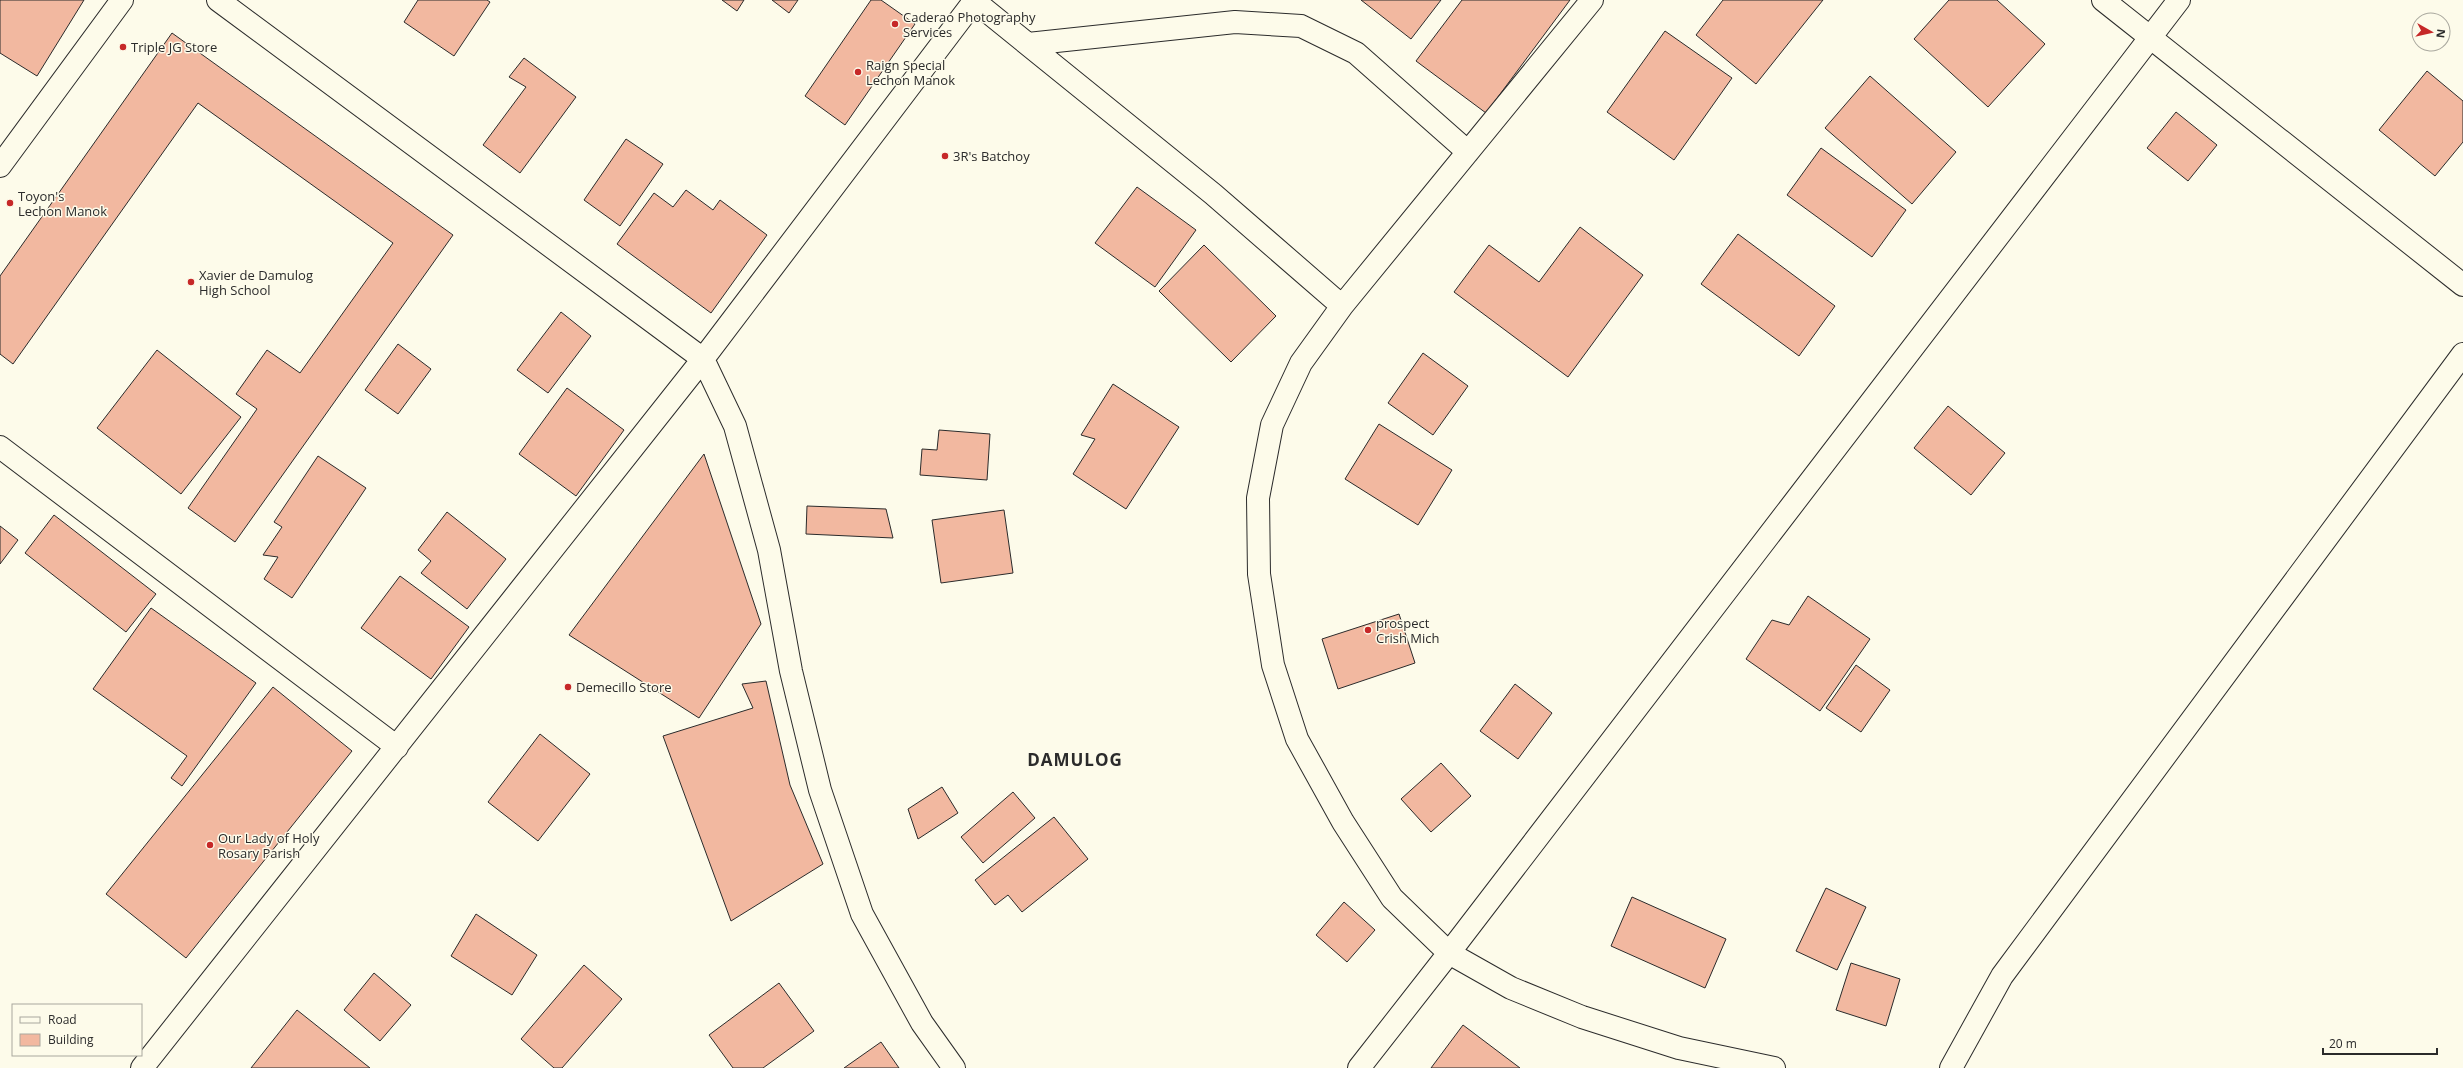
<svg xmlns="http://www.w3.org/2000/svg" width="2463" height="1068" viewBox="0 0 2463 1068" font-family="'Open Sans',sans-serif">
  <rect width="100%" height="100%" fill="#fdfbea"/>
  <path fill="#f2b8a0" stroke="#2b2b2b" d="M0,0H84L37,76L0,53Z
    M418,0H487L490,2L454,56L404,22Z
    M722,0H744L737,11Z
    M772,0H798L789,13Z
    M871,0H881L915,24L845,125L805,96Z
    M1361,0H1441L1411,39Z
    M1462,0H1570L1486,113L1416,61Z
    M1723,0H1823L1756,84L1696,35Z
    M1949,0H1997L2045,44L1988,107L1914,39Z
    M1665,31L1732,78L1674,160L1607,112Z
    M172,33L453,235L235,542L188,508L257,409L236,394L267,350L300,373L393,243L198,103L13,364L0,354V276Z
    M524,58L576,97L520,173L483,145L526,87L509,77Z
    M2427,71L2463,101V142L2435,176L2379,130Z
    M1870,76L1956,152L1912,204L1825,128Z
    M2176,112L2217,145L2188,181L2147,148Z
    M626,139L663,164L620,226L584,200Z
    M1821,148L1906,210L1872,257L1787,195Z
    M1137,187L1196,230L1155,287L1095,243Z
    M686,190L713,210L720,200L767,235L711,313L617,244L654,193L673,207Z
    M1580,227L1643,275L1568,377L1454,292L1489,245L1539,282Z
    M1738,234L1835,306L1799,356L1701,284Z
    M1204,245L1276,316L1231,362L1159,291Z
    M561,312L591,336L548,393L517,370Z
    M398,344L431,369L398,414L365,390Z
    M157,350L241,417L181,494L97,428Z
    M1423,353L1468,386L1433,435L1388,403Z
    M1113,384L1179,427L1126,509L1073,474L1095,439L1081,435Z
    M567,388L624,430L576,496L519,454Z
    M1948,406L2005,453L1971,495L1914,448Z
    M1379,424L1452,470L1418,525L1345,479Z
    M939,430L990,434L987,480L920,475L922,449L937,450Z
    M704,454L761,624L699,718L569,635Z
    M318,456L366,488L292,598L264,579L278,557L263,555L282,527L274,522Z
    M807,506L886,509L893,538L806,534Z
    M1004,510L1013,573L941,583L932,520Z
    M447,512L506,559L467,609L421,573L431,561L418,550Z
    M54,515L156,594L126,632L25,553Z
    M0,526L18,540L0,564Z
    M400,576L469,627L431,679L361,628Z
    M1808,596L1870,639L1820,711L1746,659L1772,620L1789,625Z
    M151,608L256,683L182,786L171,778L187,756L93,689Z
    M1399,614L1415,663L1338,689L1322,639Z
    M1856,665L1890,690L1861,732L1826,708Z
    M766,681L790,785L823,864L731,921L663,736L753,708L742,684Z
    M1515,684L1552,713L1518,759L1480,731Z
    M273,687L352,751L186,958L106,894Z
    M540,734L590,774L538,841L488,802Z
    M1441,763L1471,796L1431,832L1401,799Z
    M942,787L958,813L918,839L908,809Z
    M1013,792L1035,818L983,863L961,837Z
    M1054,817L1088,859L1022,912L1008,895L995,905L975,880Z
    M1826,888L1866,907L1837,970L1796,951Z
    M1632,897L1726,939L1705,988L1611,946Z
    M1344,902L1375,930L1347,962L1316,935Z
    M476,914L537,955L512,995L451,956Z
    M1851,963L1900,979L1886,1026L1836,1010Z
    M584,965L622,999L562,1068H554L521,1039Z
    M374,973L411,1005L380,1041L344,1010Z
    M779,983L814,1031L763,1068H733L709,1035Z
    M297,1010L370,1068H251Z
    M1463,1025L1520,1068H1431Z
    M881,1042L899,1068H844Z"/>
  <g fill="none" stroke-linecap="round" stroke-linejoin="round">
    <defs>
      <path id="minor" d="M218,0L703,359L735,426L769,550L791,671L820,790L862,914L922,1023L954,1068
        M973,0L1213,194L1342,306
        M1592,0L1342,306L1301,363L1272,425L1258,498L1259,574L1273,665L1297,739L1343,822L1392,898L1449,953L1511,988L1582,1017L1679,1048L1774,1068
        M2103,0L2463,285
        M1028,44L1235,22L1301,26L1356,53L1468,152
        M0,166L122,0
        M0,447L397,747
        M142,1068L703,359L975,0
        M1359,1068L1449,953L2179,0
        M1951,1068L2002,976L2463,354"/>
    </defs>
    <use href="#minor" stroke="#2b2b2b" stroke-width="24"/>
    <use href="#minor" stroke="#fdfbea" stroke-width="22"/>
  </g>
  <g fill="#c62828" stroke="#fdfbea" stroke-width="1.5">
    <circle cx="895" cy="24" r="4"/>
    <circle cx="123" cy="47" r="4"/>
    <circle cx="858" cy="72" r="4"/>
    <circle cx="945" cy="156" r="4"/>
    <circle cx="10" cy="203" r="4"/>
    <circle cx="191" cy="282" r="4"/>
    <circle cx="1368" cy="630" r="4"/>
    <circle cx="568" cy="687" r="4"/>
    <circle cx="210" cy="845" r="4"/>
  </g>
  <g text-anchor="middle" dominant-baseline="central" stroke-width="3" stroke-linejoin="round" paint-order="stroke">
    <g font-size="13" fill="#2b2b2b" stroke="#fdfbea" text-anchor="start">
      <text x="903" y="17">Caderao Photography<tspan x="903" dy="15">Services</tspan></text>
      <text x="131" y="47">Triple JG Store</text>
      <text x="866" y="65">Raign Special<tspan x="866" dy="15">Lechon Manok</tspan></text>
      <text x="953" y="156">3R's Batchoy</text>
      <text x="18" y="196">Toyon's<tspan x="18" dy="15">Lechon Manok</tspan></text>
      <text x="199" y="275">Xavier de Damulog<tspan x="199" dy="15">High School</tspan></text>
      <text x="1376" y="623">prospect<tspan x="1376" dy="15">Crish Mich</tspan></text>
      <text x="576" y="687">Demecillo Store</text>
      <text x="218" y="838">Our Lady of Holy<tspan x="218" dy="15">Rosary Parish</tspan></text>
    </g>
    <g font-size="17" font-weight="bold" letter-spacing="1" fill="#2b2b2b" stroke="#fdfbea">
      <text x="1075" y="759">DAMULOG</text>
    </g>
  </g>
  <rect x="12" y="1004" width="130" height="52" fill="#fdfbea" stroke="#a9a89e"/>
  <rect x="20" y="1017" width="20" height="6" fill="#fdfbea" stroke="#a9a89e"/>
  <text x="48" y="1024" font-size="12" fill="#2b2b2b">Road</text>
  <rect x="20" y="1034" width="20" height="12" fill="#f2b8a0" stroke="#a9a89e"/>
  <text x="48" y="1044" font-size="12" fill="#2b2b2b">Building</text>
  <g transform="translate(2431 32) rotate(98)"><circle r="19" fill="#fdfbea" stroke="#a9a89e"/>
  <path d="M0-3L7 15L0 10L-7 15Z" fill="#c62828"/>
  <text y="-6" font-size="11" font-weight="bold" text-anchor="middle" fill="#2b2b2b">N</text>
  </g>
  <path d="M2323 1048v6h114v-6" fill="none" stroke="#2b2b2b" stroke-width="2"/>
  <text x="2329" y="1048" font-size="12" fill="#2b2b2b" stroke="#fdfbea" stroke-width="3" paint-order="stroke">20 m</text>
</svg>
